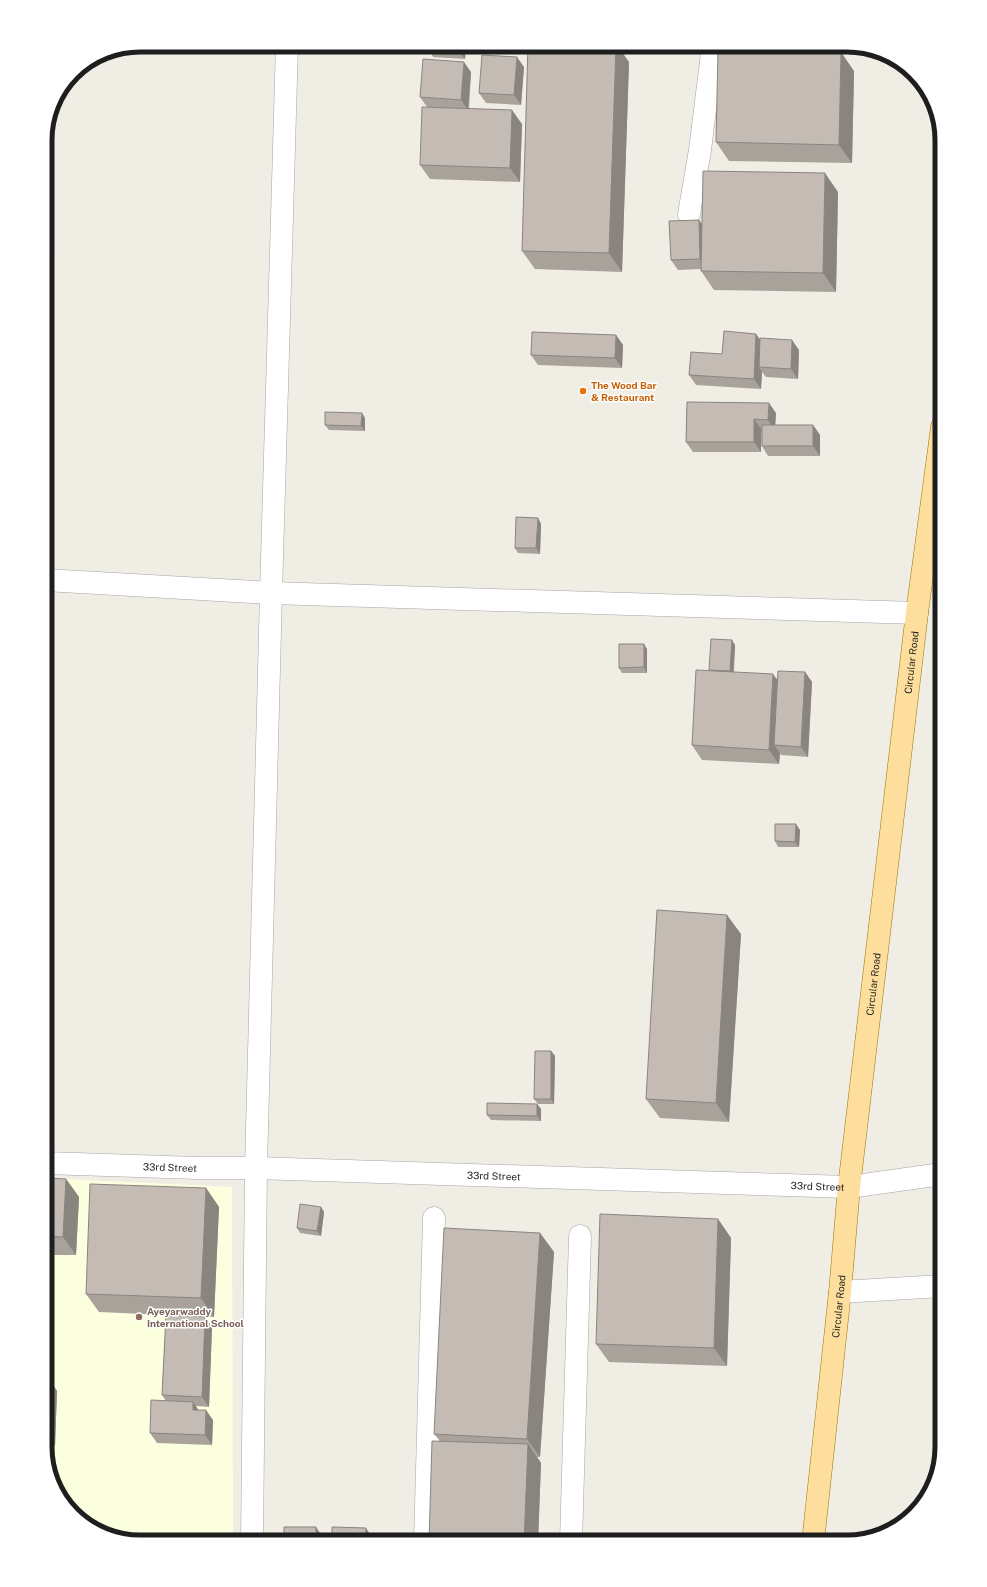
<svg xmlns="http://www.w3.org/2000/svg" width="987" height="1587" viewBox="0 0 987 1587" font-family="'Public Sans',sans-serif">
  <rect width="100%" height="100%" fill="#f0ede4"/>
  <path fill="#fbffde" d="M45,1178L232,1187L233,1542H134L88,1526L55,1489L45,1447Z"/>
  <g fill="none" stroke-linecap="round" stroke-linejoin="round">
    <defs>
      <g id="minor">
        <path d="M689,214L700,150L713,45"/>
        <path d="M45,580L271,593L917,613"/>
        <path id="s1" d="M45,1163L197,1168H256L849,1187L942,1174"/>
        <path d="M840,1292L942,1286"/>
        <path d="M252,1542L256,1168L271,593L287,45"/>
        <path d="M425,1542L434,1218"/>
        <path d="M571,1542L580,1236"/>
      </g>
      <g id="major">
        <path id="s2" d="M813,1542L840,1292L849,1187L917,613L942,427"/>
      </g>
    </defs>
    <use href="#minor" stroke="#a5a5a5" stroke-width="23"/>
    <use href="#major" stroke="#997800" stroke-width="23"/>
    <use href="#minor" stroke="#fff" stroke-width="22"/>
    <use href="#major" stroke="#fdde9c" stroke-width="22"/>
  </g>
  <path fill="#a9a29b" d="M466,45L465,59L433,57L430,52Z
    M629,62L622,272L535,269L522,251Z
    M524,67L521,105L486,103L479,93Z
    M854,71L852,163L729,161L716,142Z
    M471,72L469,109L522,124L520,182L430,179L420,165L437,108L427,107L420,97Z
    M838,192L836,292L714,290L701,271V269L678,270L671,260L699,220L702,225Z
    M756,334L760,340L799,350L798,379L766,377L762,372L761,389L696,385L689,375L722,354Z
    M616,335L623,345L622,368L538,365L531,355Z
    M687,402L776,413L775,425H813L820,435V456H768L762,446V429L761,452H693L686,442Z
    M365,418V431L329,430L325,425Z
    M538,518L541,524L540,554L518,553L515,548Z
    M735,645L734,672L778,681L805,672L812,682L808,757L781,755L780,753L779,764L702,760L692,745L709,670Z
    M647,649V673H622L619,668Z
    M800,830L799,847H778L775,841Z
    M741,934L729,1122L660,1118L646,1099Z
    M551,1051L555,1056L554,1104H538L534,1099Z
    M537,1104L541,1109V1121L491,1120L487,1115Z
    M45,1178L66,1179L79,1197L76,1255H53V1265H45Z
    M206,1188L219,1207L214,1317L172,1315L212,1327L209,1407L196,1406L198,1410L213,1420L212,1445L157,1443L150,1433L166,1401L162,1395L166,1315L99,1312L86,1294Z
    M321,1207L324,1212L321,1236L300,1233L297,1228Z
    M718,1219L731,1238L727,1366L609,1362L596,1344Z
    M540,1233L554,1252L540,1457H537L541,1463L538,1542H429L440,1441L434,1434Z
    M45,1373L57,1391L55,1446L45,1445Z"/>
  <path fill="#89847e" d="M462,45H466L465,59L461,54Z
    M616,45H617L629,62L622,272L609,253Z
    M841,52L854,71L852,163L839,145Z
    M517,57L524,67L521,105L514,95Z
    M464,62L471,72L468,110L461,100Z
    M512,110L522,124L520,182L510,168Z
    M825,173L838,192L836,292L823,273Z
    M699,220L706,230L707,269L700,259Z
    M756,334L763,344L759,367L762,372L761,389L754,379Z
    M616,335L623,345L622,368L615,358Z
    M792,340L799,350L798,379L791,369Z
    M769,403L776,413L775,430L768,420Z
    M362,413L365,418V431L361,426Z
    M754,419L761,429V452L754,442Z
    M813,425L820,435V456L813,446Z
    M538,518L541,524L540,554L536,548Z
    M732,640L735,645L733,676L730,671Z
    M644,644L647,649V673L644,667Z
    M805,672L812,682L808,757L801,747Z
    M773,674L784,689L774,745L780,753L779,764L769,750Z
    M796,824L800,830L799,847L795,842Z
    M727,915L741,934L729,1122L716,1103Z
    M551,1051L555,1056L554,1104L551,1099Z
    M537,1104L541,1109V1121L537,1116Z
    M66,1179L79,1197L76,1255L63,1237Z
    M206,1188L219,1207L214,1317L201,1298Z
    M321,1207L324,1212L321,1236L317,1231Z
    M718,1219L731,1238L727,1366L714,1348Z
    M540,1233L554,1252L540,1457L527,1439Z
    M45,1243L53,1255V1265L45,1254Z
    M205,1317L212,1327L209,1407L202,1397Z
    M45,1373L57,1391L55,1446L45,1431Z
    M193,1402L200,1412L193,1410Z
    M206,1410L213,1420L212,1445L205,1435Z
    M528,1444L541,1463L538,1542H524Z
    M316,1527L326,1542H316Z
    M366,1528L375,1542H365Z"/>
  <path fill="#c4bcb4" stroke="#89847e" d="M430,45H462L461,54L430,52Z
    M528,45H616L609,253L522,251Z
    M718,50L841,52L839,145L716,142Z
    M482,55L517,57L514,95L479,93Z
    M423,59L464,62L461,100L420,97Z
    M422,107L512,110L510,168L420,165Z
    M703,171L825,173L823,273L701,271Z
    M699,220L700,259L671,260L669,221Z
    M724,331L756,334L754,379L689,375L691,352L722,354Z
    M532,332L616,335L615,358L531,355Z
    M760,338L792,340L791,369L759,367Z
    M687,402L769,403L768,420L754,419V442H686Z
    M325,412L362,413L361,426L325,425Z
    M762,425H813V446H762Z
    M516,517L538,518L536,548H515Z
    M711,639L732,640L730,671L709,670Z
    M619,644H644V667L619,668Z
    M696,670L773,674L769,750L692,745Z
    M778,671L805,672L801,747L774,745Z
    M775,824H796L795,842L775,841Z
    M657,910L727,915L716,1103L646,1099Z
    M535,1051H551V1099H534Z
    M487,1103L537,1104V1116L487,1115Z
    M45,1178L66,1179L63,1237L45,1236Z
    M90,1184L206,1188L201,1298L86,1294Z
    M300,1204L321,1207L317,1231L297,1228Z
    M600,1214L718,1219L714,1348L596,1344Z
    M444,1228L540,1233L527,1439L434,1434Z
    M166,1315L205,1317L202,1397L162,1395Z
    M151,1400L193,1402V1410H206L205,1435L150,1433Z
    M432,1441L528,1444L524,1542H429Z
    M284,1527H316V1542H284Z
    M332,1527L366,1528L365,1542H332Z"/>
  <circle fill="#e8710a" stroke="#fff" stroke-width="1.5" cx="583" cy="391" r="4"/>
  <circle fill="#8d6e63" stroke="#fff" stroke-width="1.5" cx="139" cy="1317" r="4"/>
  <g text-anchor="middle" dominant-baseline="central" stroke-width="3" stroke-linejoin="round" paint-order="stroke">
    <g font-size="10" font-weight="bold" fill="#c56008" stroke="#fff" text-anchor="start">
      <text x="591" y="385">The Wood Bar<tspan x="591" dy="12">&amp; Restaurant</tspan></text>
    </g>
    <g font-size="10" fill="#1e1e1e" stroke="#fff">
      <text stroke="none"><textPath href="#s2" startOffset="885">Circular Road</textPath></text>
      <text stroke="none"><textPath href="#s2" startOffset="561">Circular Road</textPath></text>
      <text stroke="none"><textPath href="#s1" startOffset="125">33rd Street</textPath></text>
      <text stroke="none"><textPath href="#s1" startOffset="449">33rd Street</textPath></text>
      <text stroke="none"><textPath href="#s1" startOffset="773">33rd Street</textPath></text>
      <text stroke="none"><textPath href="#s2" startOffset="237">Circular Road</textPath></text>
    </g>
    <g font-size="10" font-weight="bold" fill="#785e54" stroke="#fff" text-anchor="start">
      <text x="147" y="1311">Ayeyarwaddy<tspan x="147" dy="12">International School</tspan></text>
    </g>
  </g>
  <path d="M0 0H987V1587H0ZM140 52H847A88 88 0 0 1 935 140V1447A88 88 0 0 1 847 1535H140A88 88 0 0 1 52 1447V140A88 88 0 0 1 140 52Z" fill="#fff" fill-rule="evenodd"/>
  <path fill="none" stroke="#1e1e1e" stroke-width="5" d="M140 52H847A88 88 0 0 1 935 140V1447A88 88 0 0 1 847 1535H140A88 88 0 0 1 52 1447V140A88 88 0 0 1 140 52Z"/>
</svg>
